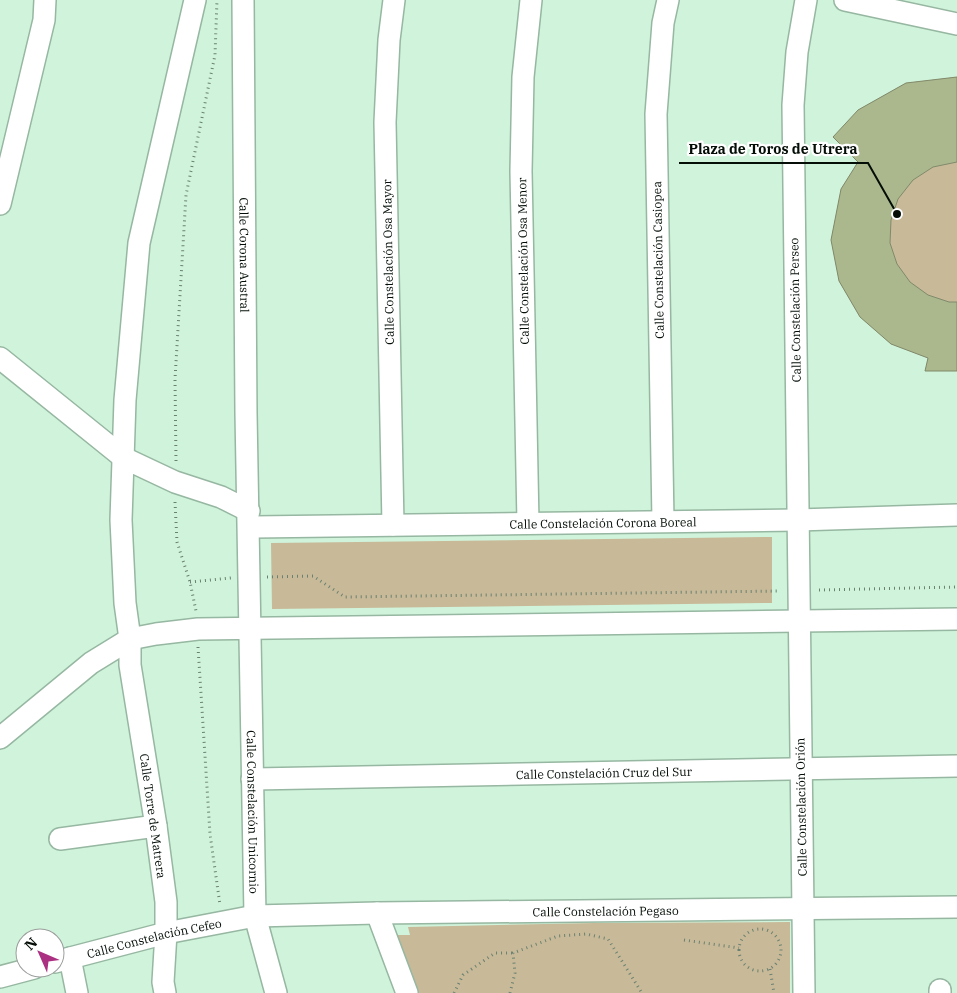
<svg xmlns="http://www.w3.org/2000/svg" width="957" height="993" viewBox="0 0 957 993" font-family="'IBM Plex Serif',serif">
  <rect width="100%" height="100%" fill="#d0f3db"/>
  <path fill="#c8b998" d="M957,77V371H925L928,358L891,344L860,317L839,281L831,240L841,189L858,162V110L906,83Z
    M772,537V603L272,609L271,543Z
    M790,922V993H419L397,935H410L408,927L594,923Z"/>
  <path fill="#abb88e" stroke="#808a6a" d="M957,77V162L933,167L913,180L898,199L891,220L890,243L897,264L910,282L928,295L949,302H957V371H925L928,358L891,344L860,317L839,281L831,240L841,189L858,162L833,137L858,110L906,83Z"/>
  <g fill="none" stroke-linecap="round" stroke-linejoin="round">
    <defs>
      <g id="minor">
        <path id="s1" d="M243,0L246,413L255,916L276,993"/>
        <path d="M845,0L957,24"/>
        <path d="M0,204L44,20L45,0"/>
        <path d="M0,358L124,458L175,482L221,497L249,511"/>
        <path d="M663,521L656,114L663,23L668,0"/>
        <path d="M528,523L521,171L523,77L531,0"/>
        <path d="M393,525L385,122L389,40L394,0"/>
        <path id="s2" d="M249,527L798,520L957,515"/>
        <path d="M0,738L91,663L130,639L156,634L198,629L957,619"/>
        <path id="s3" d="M252,779L957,766"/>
        <path d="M60,839L156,826"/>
        <path d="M377,913L407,993"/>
        <path d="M70,958L77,993"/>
        <path id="s4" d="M55,962L166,933L255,916L377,913L957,907"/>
        <path d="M0,977L34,968"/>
        <path d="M940,990V993"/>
        <path d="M165,993L163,982L166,933V902L156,826L130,665V639L125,603L121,520L125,400L139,243L195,0"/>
        <path d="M804,993L793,105L797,52L806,0"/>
      </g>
    </defs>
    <use href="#minor" stroke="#96b7a1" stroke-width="24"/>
    <path stroke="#6a8171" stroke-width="3" stroke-dasharray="1 4" stroke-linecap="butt" d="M176,461L175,379L186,195L215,55L217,0
      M175,502L177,542L190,582L196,611
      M267,577L313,576L345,597L780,591
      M190,582L231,578
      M819,590L957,587
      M198,647L210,834L220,905
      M739 950a21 21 0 1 1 42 0a21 21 0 1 1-42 0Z
      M684,940L739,948
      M770,969L774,993
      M454,993L463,975L495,953H513
      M510,993L515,973L513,953L558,936L586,934L608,939L642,993"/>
    <use href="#minor" stroke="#fff" stroke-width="21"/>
  </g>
  <g text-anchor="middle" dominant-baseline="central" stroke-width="4.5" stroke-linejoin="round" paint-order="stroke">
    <g font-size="12" fill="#040e07" stroke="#fff">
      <text stroke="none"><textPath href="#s1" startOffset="255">Calle Corona Austral</textPath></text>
      <text transform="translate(658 260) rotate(-91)">Calle Constelación Casiopea</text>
      <text transform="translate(523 261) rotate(-91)">Calle Constelación Osa Menor</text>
      <text transform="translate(388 262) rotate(-91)">Calle Constelación Osa Mayor</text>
      <text transform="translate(795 310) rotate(-91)">Calle Constelación Perseo</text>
      <text stroke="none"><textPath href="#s2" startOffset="354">Calle Constelación Corona Boreal</textPath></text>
      <text stroke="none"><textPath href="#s3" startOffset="352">Calle Constelación Cruz del Sur</textPath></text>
      <text transform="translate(801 807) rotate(-91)">Calle Constelación Orión</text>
      <text stroke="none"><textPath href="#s1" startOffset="812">Calle Constelación Unicornio</textPath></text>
      <text transform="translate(153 816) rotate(82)">Calle Torre de Matrera</text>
      <text stroke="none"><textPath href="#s4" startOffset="556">Calle Constelación Pegaso</textPath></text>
      <text stroke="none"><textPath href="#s4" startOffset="102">Calle Constelación Cefeo</textPath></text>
    </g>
  </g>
  <path fill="none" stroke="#040e07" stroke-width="2" d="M897 214L868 163H679"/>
  <circle fill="#040e07" stroke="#fff" stroke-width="2" cx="897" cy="214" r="5"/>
  <g font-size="14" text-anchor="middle" font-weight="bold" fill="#040e07" stroke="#fff" stroke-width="4.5" stroke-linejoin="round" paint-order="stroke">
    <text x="773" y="154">Plaza de Toros de Utrera</text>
  </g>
  <g transform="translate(40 953) rotate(315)"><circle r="24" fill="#ffffff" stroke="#9b9f9c"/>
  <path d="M0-4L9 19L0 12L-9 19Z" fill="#ac3081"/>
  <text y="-8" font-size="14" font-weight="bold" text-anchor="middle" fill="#040e07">N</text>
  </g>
</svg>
